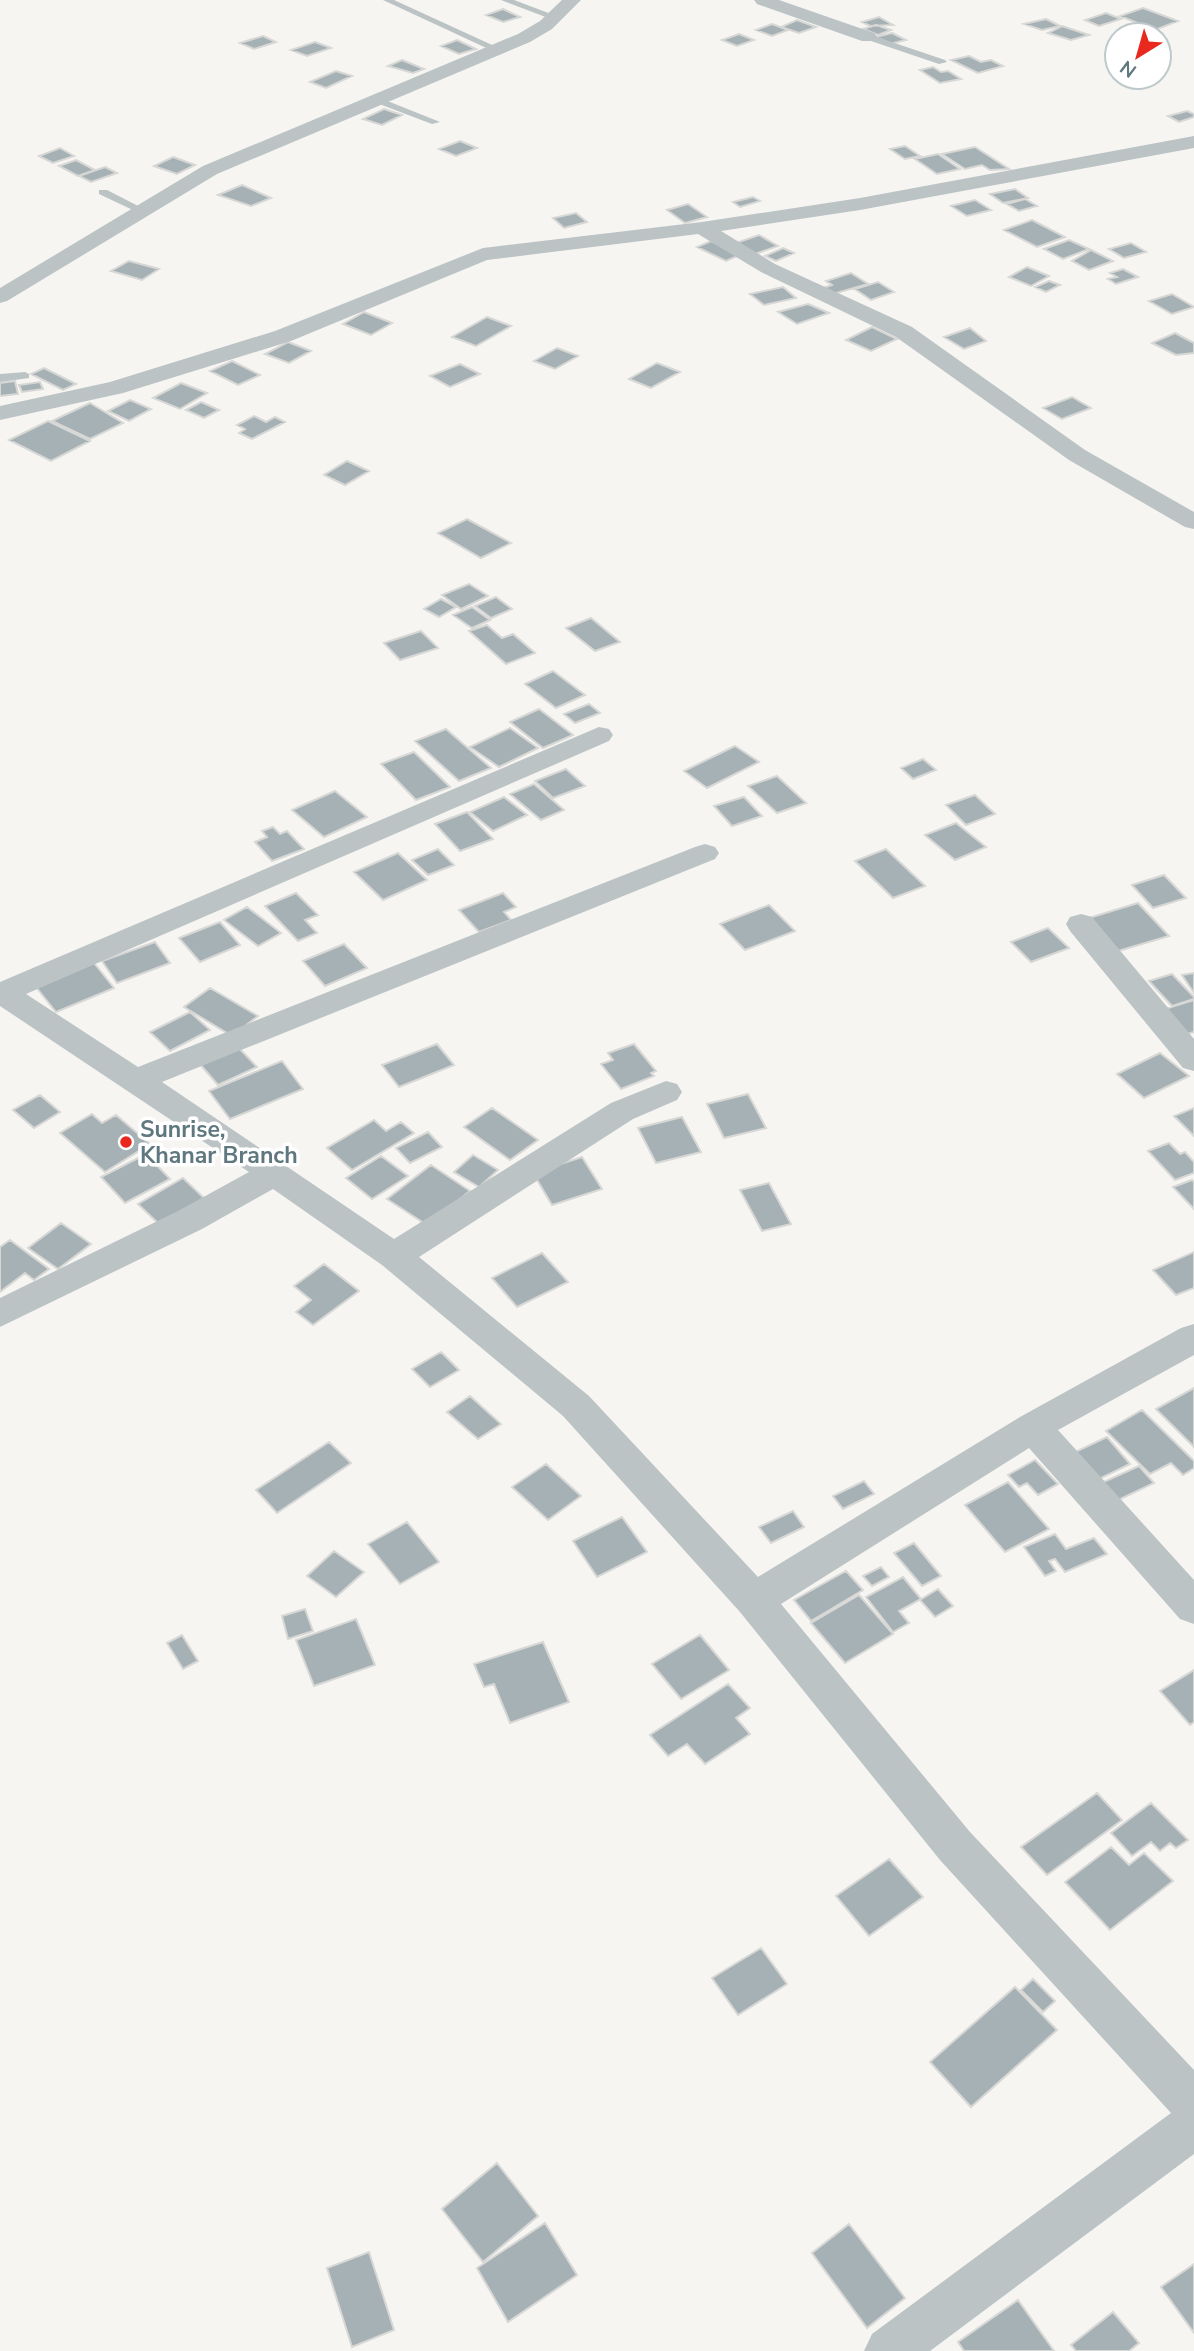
<svg xmlns="http://www.w3.org/2000/svg" width="1194" height="2351" viewBox="0 0 1194 2351" font-family="'Nunito Sans',sans-serif">
  <rect width="100%" height="100%" fill="#f6f5f2"/>
  <path fill="#a5b1b4" stroke="#d7d7d5" stroke-width="2" d="M1143,8L1178,21L1155,30L1120,16Z
    M503,9L520,17L503,22L486,15Z
    M1106,13L1121,19L1099,26L1085,20Z
    M879,17L893,25L870,26L862,22Z
    M1046,19L1060,26L1042,30L1024,24Z
    M797,20L816,27L799,33L781,27Z
    M772,24L788,30L772,36L756,30Z
    M876,25L891,30L878,35L863,29Z
    M1062,26L1089,35L1071,40L1048,33Z
    M892,33L906,40L890,44L876,37Z
    M739,34L754,40L737,46L722,40Z
    M263,36L276,42L254,49L240,43Z
    M457,40L476,49L459,54L441,46Z
    M315,42L331,48L307,56L291,50Z
    M969,56L981,62L991,60L1003,66L978,73L951,60Z
    M402,60L424,69L413,73L388,66Z
    M933,67L941,72L948,71L961,79L940,83L920,70Z
    M336,71L352,76L326,88L310,82Z
    M384,109L402,115L382,125L363,119Z
    M1187,111L1194,114V117L1179,122L1168,116Z
    M460,141L477,148L456,156L439,149Z
    M905,146L920,156L905,159L890,149Z
    M975,147L1009,169L990,170L982,165L965,169L942,154Z
    M60,148L74,156L53,163L39,156Z
    M938,154L960,169L937,174L915,159Z
    M173,157L195,165L177,174L154,166Z
    M76,160L95,170L78,176L59,166Z
    M105,167L117,173L91,182L79,176Z
    M242,185L271,198L251,206L218,195Z
    M1015,189L1028,198L1003,203L990,194Z
    M753,197L760,201L740,207L733,202Z
    M1025,199L1037,206L1019,211L1007,204Z
    M975,200L991,210L967,216L951,206Z
    M688,204L707,217L685,223L667,210Z
    M576,213L587,222L564,228L553,218Z
    M1032,220L1065,237L1037,247L1004,230Z
    M759,235L778,246L755,254L736,243Z
    M1069,240L1089,249L1063,259L1044,249Z
    M711,241L740,255L726,261L697,247Z
    M1131,243L1146,252L1124,258L1109,249Z
    M783,248L794,253L776,261L765,256Z
    M1091,250L1113,261L1089,270L1072,261Z
    M129,261L159,269L142,280L111,271Z
    M1027,267L1049,276L1031,286L1009,277Z
    M1123,269L1138,277L1116,284L1108,279L1117,277L1110,273Z
    M851,273L868,284L833,294L823,288L832,285L826,281Z
    M1049,281L1060,285L1046,292L1035,287Z
    M878,282L894,292L871,300L855,289Z
    M783,287L796,298L764,305L750,294Z
    M1172,294L1194,307L1172,314L1149,301Z
    M808,304L829,313L797,324L778,312Z
    M364,312L392,323L371,335L343,324Z
    M487,317L511,326L476,346L452,337Z
    M872,327L897,339L871,351L846,340Z
    M970,328L986,341L964,349L944,337Z
    M1175,333L1194,343V353L1176,355L1152,343Z
    M288,342L311,351L289,363L265,354Z
    M557,348L578,356L555,369L534,361Z
    M232,361L260,375L238,385L210,371Z
    M657,363L680,372L651,388L629,379Z
    M460,364L480,374L450,387L430,376Z
    M44,368L76,384L63,390L31,374Z
    M15,381L18,394L0,396V383Z
    M40,382L43,389L22,392L19,385Z
    M181,383L207,393L180,409L153,398Z
    M1072,397L1091,408L1062,419L1043,408Z
    M130,400L151,409L129,421L108,411Z
    M201,402L219,410L204,418L186,410Z
    M90,403L123,423L90,439L52,421Z
    M254,416L266,422L275,417L285,422L252,439L239,433L245,429L237,425Z
    M48,421L90,441L51,461L9,440Z
    M347,461L369,471L345,485L324,475Z
    M467,519L511,543L481,558L438,533Z
    M469,584L488,596L461,609L442,595Z
    M496,597L512,609L491,618L475,606Z
    M441,599L456,607L439,617L424,609Z
    M472,607L490,620L472,628L453,615Z
    M591,618L620,642L595,651L566,628Z
    M487,625L502,638L513,634L535,653L506,664L469,631Z
    M421,631L438,648L400,660L384,643Z
    M553,671L585,695L556,708L525,684Z
    M589,704L600,713L575,723L564,714Z
    M539,709L573,735L543,748L510,722Z
    M510,728L538,748L499,767L470,747Z
    M446,729L491,768L459,781L415,741Z
    M735,746L759,762L707,788L684,771Z
    M414,752L450,787L416,800L381,764Z
    M923,759L936,770L913,779L901,768Z
    M566,769L585,786L553,798L535,781Z
    M777,776L806,803L777,813L748,786Z
    M534,784L564,810L541,820L510,794Z
    M335,791L367,817L324,837L292,810Z
    M975,795L995,814L966,825L946,805Z
    M504,797L527,815L493,831L470,812Z
    M744,797L762,816L732,826L714,806Z
    M467,812L493,839L460,851L435,824Z
    M956,823L986,847L955,860L925,835Z
    M273,827L280,834L287,831L304,849L272,861L255,842L267,837L262,831Z
    M438,849L454,865L428,875L412,860Z
    M886,849L925,886L893,898L855,861Z
    M398,853L427,880L383,900L354,872Z
    M1164,875L1186,898L1153,908L1132,885Z
    M296,893L318,915L305,920L317,933L298,941L265,906Z
    M503,893L516,907L504,912L511,920L479,932L459,910Z
    M1138,903L1169,936L1118,951L1089,918Z
    M769,905L795,931L745,950L720,924Z
    M247,907L281,933L258,946L224,920Z
    M220,922L240,945L200,962L179,938Z
    M1048,928L1069,948L1031,962L1011,942Z
    M155,942L170,963L117,983L102,961Z
    M344,944L367,968L325,986L303,961Z
    M94,963L114,988L56,1012L36,987Z
    M1194,973V993L1182,975Z
    M1172,974L1194,997V999L1172,1006L1149,981Z
    M210,988L258,1016L232,1036L184,1007Z
    M1194,1000V1032L1187,1034L1165,1009Z
    M190,1012L210,1030L170,1051L150,1032Z
    M437,1044L454,1065L399,1087L382,1065Z
    M634,1044L656,1071L651,1073L654,1076L621,1089L601,1064L613,1060L608,1053Z
    M237,1046L257,1067L218,1085L199,1063Z
    M1160,1053L1189,1076L1144,1098L1117,1074Z
    M282,1061L303,1089L230,1119L209,1091Z
    M748,1094L766,1128L724,1138L707,1104Z
    M40,1095L60,1112L34,1128L13,1110Z
    M492,1108L538,1140L510,1160L464,1127Z
    M1194,1108V1136L1174,1116Z
    M92,1114L102,1123L116,1115L150,1144L105,1172L60,1133Z
    M682,1117L701,1152L656,1163L638,1128Z
    M374,1120L386,1131L401,1122L414,1133L352,1170L327,1148Z
    M428,1132L442,1147L410,1163L396,1148Z
    M1169,1143L1180,1154L1185,1152L1194,1162V1173L1175,1180L1148,1151Z
    M146,1154L170,1179L125,1203L101,1177Z
    M473,1155L498,1170L479,1187L454,1172Z
    M381,1156L408,1176L372,1199L346,1178Z
    M582,1157L602,1189L552,1205L533,1173Z
    M431,1165L470,1191L427,1225L387,1199Z
    M183,1178L207,1201L162,1227L138,1204Z
    M1192,1180L1194,1182V1209L1173,1187Z
    M769,1183L791,1224L762,1231L740,1190Z
    M61,1223L91,1244L58,1269L28,1248Z
    M10,1240L49,1269L34,1280L25,1273L0,1292V1247Z
    M1194,1252V1288L1176,1295L1153,1270Z
    M542,1253L568,1282L517,1307L492,1278Z
    M324,1264L359,1291L313,1325L296,1312L311,1300L294,1286Z
    M441,1352L459,1370L430,1387L412,1369Z
    M1194,1388V1447L1156,1409Z
    M470,1396L501,1424L478,1439L447,1412Z
    M1142,1410L1194,1461V1468L1183,1475L1171,1463L1150,1474L1106,1431Z
    M1107,1437L1130,1464L1097,1480L1073,1453Z
    M329,1442L351,1463L277,1513L256,1490Z
    M1035,1460L1058,1484L1038,1495L1027,1483L1019,1487L1008,1475Z
    M546,1464L581,1496L548,1520L512,1487Z
    M1139,1466L1154,1483L1114,1502L1099,1484Z
    M864,1481L874,1494L843,1509L833,1496Z
    M1008,1482L1049,1529L1005,1552L965,1505Z
    M793,1511L804,1527L771,1543L759,1527Z
    M622,1517L647,1552L597,1577L573,1541Z
    M407,1522L439,1562L400,1584L368,1544Z
    M1055,1534L1066,1549L1094,1538L1107,1554L1065,1572L1055,1559L1049,1561L1056,1571L1045,1576L1024,1547Z
    M914,1543L941,1576L922,1586L894,1553Z
    M334,1551L364,1572L336,1597L307,1576Z
    M881,1567L889,1577L872,1586L863,1576Z
    M846,1571L863,1590L811,1621L794,1600Z
    M903,1577L921,1599L899,1611L909,1623L893,1632L866,1597Z
    M938,1589L953,1606L935,1617L920,1600Z
    M859,1595L893,1634L845,1663L811,1623Z
    M305,1609L313,1631L288,1639L282,1616Z
    M356,1619L375,1665L314,1686L296,1640Z
    M182,1635L198,1661L183,1669L167,1643Z
    M700,1635L729,1670L681,1699L652,1664Z
    M543,1642L569,1702L510,1723L494,1684L484,1687L474,1664Z
    M1194,1670V1722L1190,1725L1160,1691Z
    M728,1684L750,1708L736,1718L750,1734L705,1764L687,1744L668,1756L650,1735Z
    M1097,1793L1122,1820L1047,1875L1021,1847Z
    M1151,1803L1188,1840L1176,1848L1170,1843L1160,1851L1151,1842L1132,1856L1111,1833Z
    M1111,1847L1129,1865L1144,1853L1173,1881L1110,1930L1065,1882Z
    M889,1859L923,1897L869,1936L836,1896Z
    M761,1948L787,1984L738,2015L712,1978Z
    M1033,1979L1055,2001L1043,2012L1021,1990Z
    M1015,1987L1057,2030L971,2107L930,2062Z
    M497,2163L538,2216L483,2262L442,2209Z
    M545,2223L577,2275L508,2322L477,2268Z
    M849,2224L905,2298L867,2328L812,2253Z
    M369,2252L394,2330L352,2347L327,2268Z
    M1194,2264V2333L1161,2287Z
    M1018,2300L1054,2351H964L958,2342Z
    M1113,2312L1139,2343L1129,2351H1076L1071,2345Z"/>
  <g fill="none" stroke-linecap="round" stroke-linejoin="round">
    <path fill="#bcc3c5" fill-rule="evenodd" d="M383,0H394L503,50L495,52Z
      M501,0H514L559,17L551,19Z
      M868,34L945,60L947,62L939,64L865,39L863,37Z
      M374,98H380L440,122L432,124L374,102Z
      M99,190H107L146,210L137,212L99,194Z
      M25,372L29,374V378L0,382V374Z"/>
    <path fill="#bcc3c5" fill-rule="evenodd" d="M562,0H581L552,29L530,42L217,174L7,301L0,303V288L203,166L518,34L540,21Z
      M754,0H779L874,33L877,37L874,41H862L757,4Z
      M1194,136V148L860,210L721,231L775,264L912,327L1085,450L1194,512V529L1185,527L1069,460L896,337L761,272L698,234L487,260L291,341L123,393L0,420V406L110,382L275,331L483,248L702,222L860,198Z
      M599,727L609,729L613,735L609,741L26,994L138,1067L695,847L705,844L715,847L719,853L715,859L162,1082L394,1239L611,1103L666,1081L677,1084L682,1092L677,1100L633,1119L419,1257L589,1396L758,1577L1020,1417L1181,1328L1194,1324V1355L1058,1430L1194,1580V1624L1180,1619L1029,1448L781,1604L970,1832L1194,2070V2154L930,2351H864L872,2334L1171,2113L940,1860L740,1612L563,1416L382,1265L273,1189L202,1229L0,1327V1298L178,1211L249,1172L0,1006V982Z
      M1081,914L1092,917L1194,1039V1071L1183,1068L1070,931L1066,924L1070,917Z"/>
  </g>
  <circle fill="#ea291e" stroke="#fff" stroke-width="2.5" cx="126" cy="1142" r="7"/>
  <g text-anchor="middle" dominant-baseline="central" stroke-width="7" stroke-linejoin="round" paint-order="stroke">
    <g font-size="23" font-weight="bold" fill="#5f777e" stroke="#fff" text-anchor="start">
      <text x="140" y="1129">Sunrise,<tspan x="140" dy="26">Khanar Branch</tspan></text>
    </g>
  </g>
  <g transform="translate(1138 56) rotate(217)"><circle r="33" fill="#ffffff" stroke="#bfc9cb" stroke-width="2"/>
  <path d="M0-5L12 26L0 18L-12 26Z" fill="#ea291e"/>
  <text y="-10" font-size="19" font-weight="bold" text-anchor="middle" fill="#5f777e">N</text>
  </g>
</svg>
